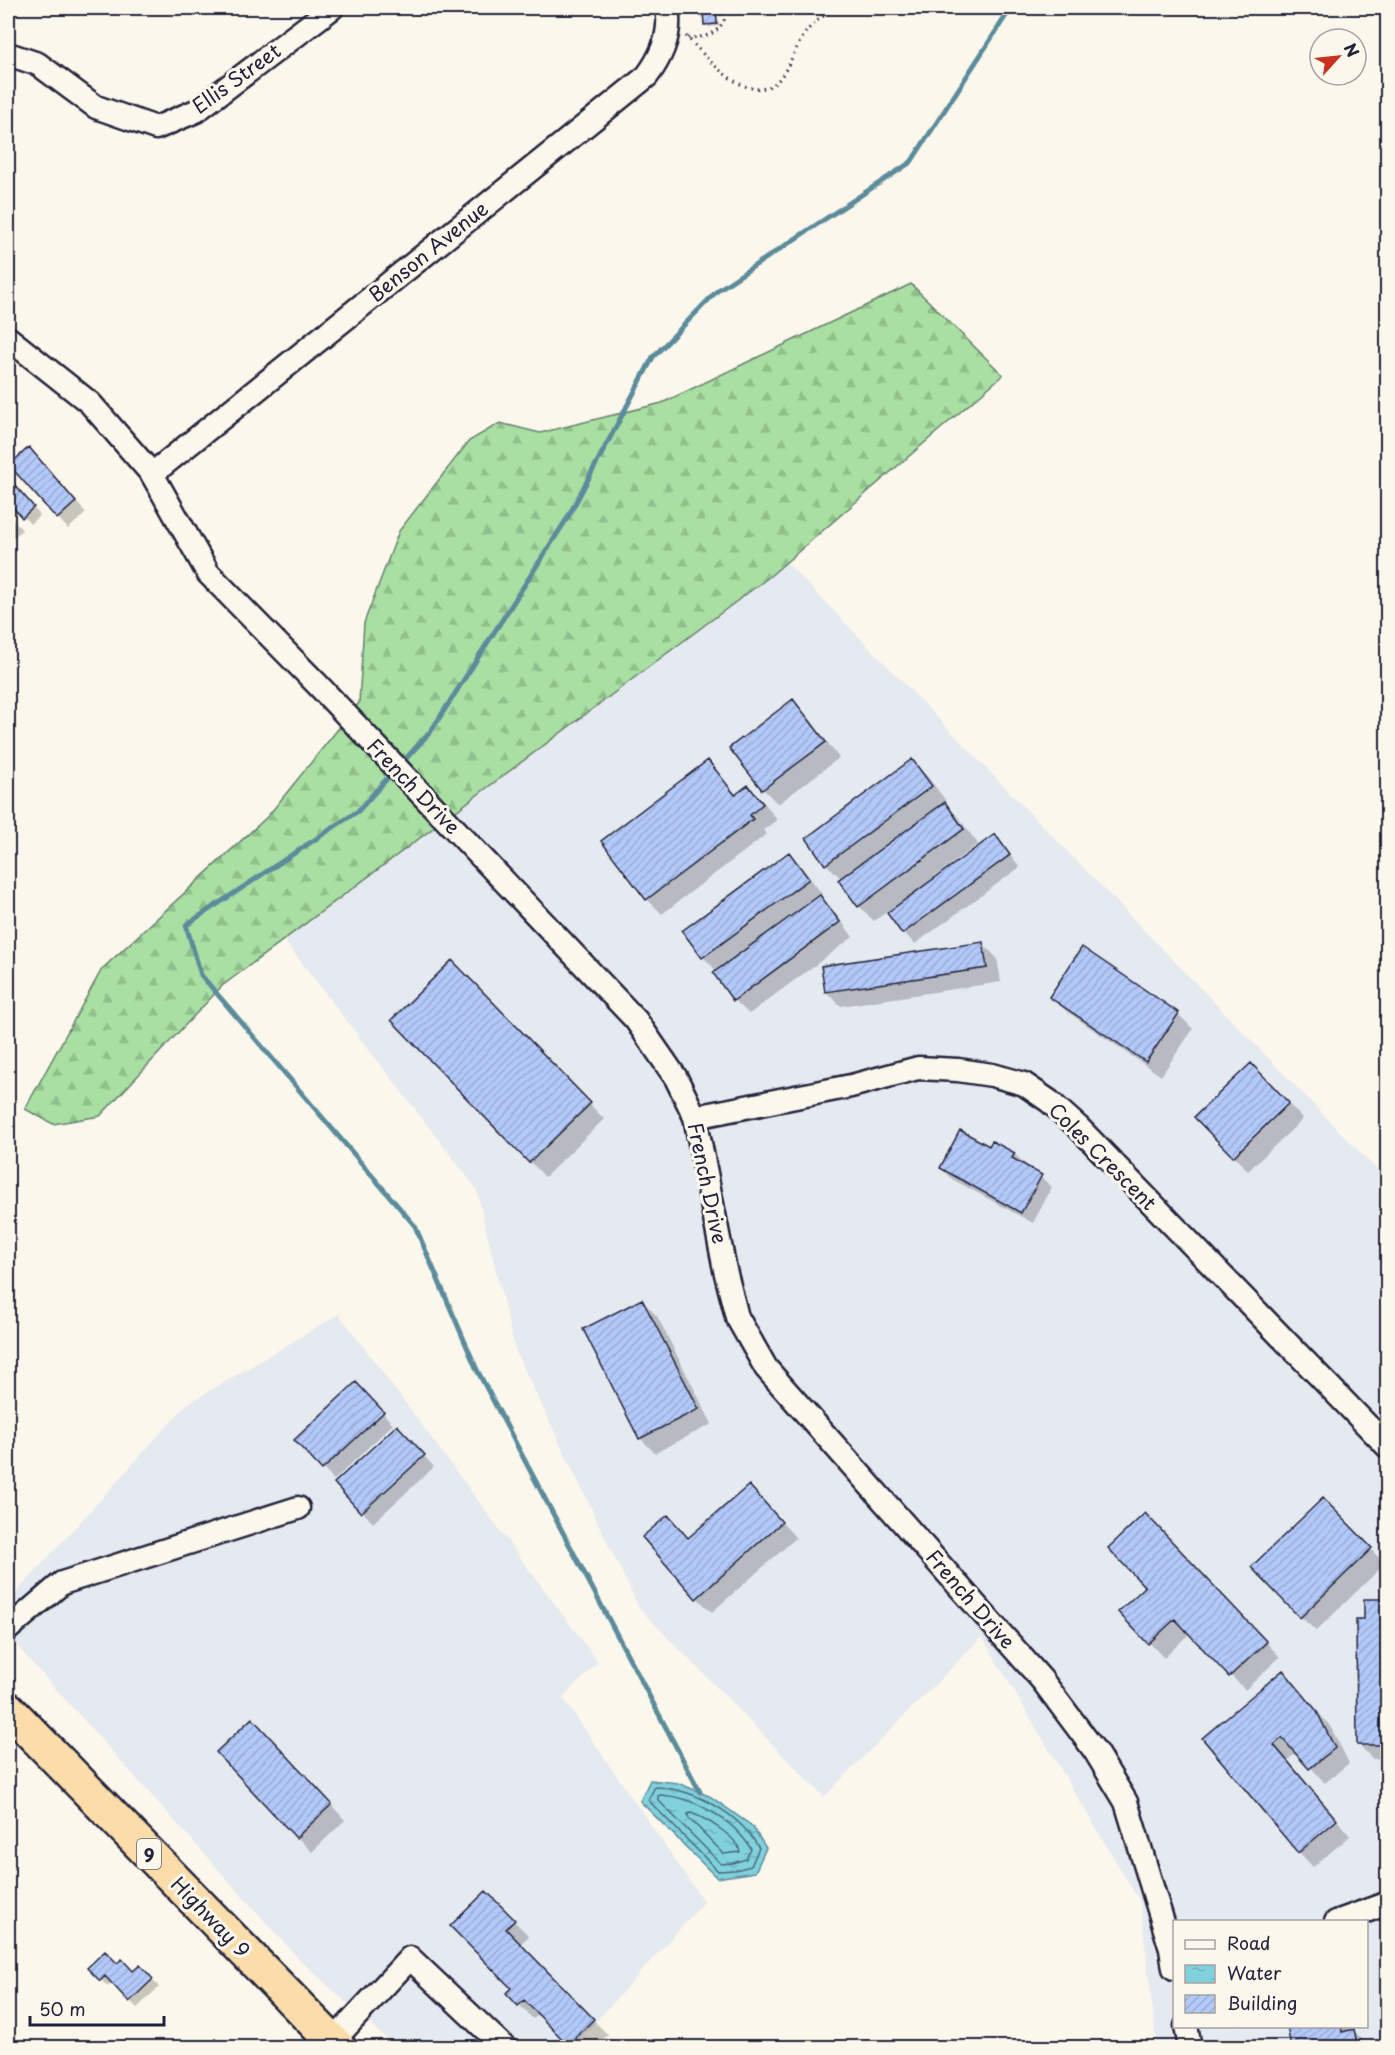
<svg xmlns="http://www.w3.org/2000/svg" width="1395" height="2055" viewBox="0 0 1395 2055" font-family="'Playpen Sans',sans-serif">
  <defs>
    <pattern id="forest-firs" width="22" height="20" patternUnits="userSpaceOnUse" patternTransform="scale(1.5)"><rect width="22" height="20" fill="#a9dfa2"/><path d="M5 1l3.5 6h-7zM16 11l3.5 6h-7z" fill="#91bf8c"/></pattern>
    <pattern id="water-ripples" width="26" height="14" patternUnits="userSpaceOnUse" patternTransform="scale(1.5)"><rect width="26" height="14" fill="#81d1dd"/><path d="M2 4q2-2 4 0t4 0M15 11q2-2 4 0t4 0" fill="none" stroke="#6fb3bf"/></pattern>
    <pattern id="building-hatch" width="6" height="6" patternUnits="userSpaceOnUse" patternTransform="scale(1.5)"><rect width="6" height="6" fill="#b3c9f8"/><path d="M-1 1l2-2M0 6l6-6M5 7l2-2" fill="none" stroke="#9aacd6"/></pattern>
  </defs>
  <rect width="100%" height="100%" fill="#fbf7ec"/>
  <filter id="ink" filterUnits="userSpaceOnUse"><feTurbulence type="fractalNoise" baseFrequency=".0167" numOctaves="2"/><feDisplacementMap in="SourceGraphic" scale="12" xChannelSelector="R" yChannelSelector="G"/><feConvolveMatrix kernelMatrix="1 2 1 2 8 2 1 2 1" color-interpolation-filters="sRGB"/></filter>
  <g filter="url(#ink)">
    <path fill="#e5e9f0" fill-rule="evenodd" d="M786,562L1387,1180V2047H1157L1140,1902L982,1637L824,1797L639,1608L515,1350L476,1188L284,940ZM1174,1922H1366V2026H1174Z
      M339,1314L598,1662L563,1698L704,1902L573,2047H395L300,1960L8,1636V1602L186,1405Z"/>
    <path fill="url(#forest-firs)" stroke="#66806e" stroke-width="1.5" d="M911,284L1003,375L769,577L222,986L100,1116L53,1124L25,1109L102,969L268,816L359,703L364,623L399,531L469,441L500,423L540,433L662,403Z"/>
    <path fill="url(#water-ripples)" stroke="#5b8b9c" stroke-width="1.5" d="M650,1780L678,1783L711,1797L752,1826L766,1848L755,1872L717,1878L640,1801Z"/>
    <path fill="#0003" d="M715,11L718,14L719,26L709,27L706,24Z
      M40,460L86,513L68,529L58,518Z
      M13,485L40,515L30,524L8,499V490Z
      M8,513L22,530L12,539L8,535Z
      M793,701L808,716L839,758L778,804L763,789L732,748Z
      M912,761L927,776L946,801L944,803L959,818L978,844L934,877L935,879L995,836L1020,867L915,944L904,933L888,911L874,921L859,906L840,881L842,879L826,864L808,838Z
      M708,762L737,795L748,787L763,801L777,820L763,830L767,834L662,914L647,899L603,842Z
      M788,854L803,869L822,894L819,896L834,911L853,937L749,1014L734,1000L718,972L703,957Z
      M982,943L997,958L1001,982L841,1006L826,992Z
      M467,977L604,1119L545,1177L393,1020Z
      M1051,996L1178,1014L1193,1029L1161,1076L1066,1011Z
      M1266,1080L1303,1119L1248,1171L1234,1156Z
      M1014,1154L1052,1187L1033,1223L952,1179L941,1168Z
      M642,1301L657,1316L712,1424L655,1453L640,1438L585,1330Z
      M366,1395L393,1424L334,1480L323,1469Z
      M408,1438L434,1467L373,1523L336,1483Z
      M749,1487L796,1538L712,1612L697,1598L689,1539Z
      M1338,1515L1385,1564L1316,1631L1301,1617Z
      M1160,1530L1280,1657L1245,1690L1190,1633L1164,1658L1120,1612L1147,1587Z
      M1388,1600V1759H1373L1358,1744L1366,1621Z
      M1283,1672L1330,1726L1349,1763L1325,1783L1297,1752L1288,1760L1350,1836L1313,1867L1299,1852L1204,1738Z
      M266,1735L345,1820L312,1852L297,1837Z
      M486,1893L529,1936L519,1945L608,2035L595,2048H573L539,2014L533,2019L508,1993L513,1988Z
      M117,1965L133,1973L140,1967L159,1987L137,2008L112,1982L108,1987L89,1968Z
      M1288,2026H1348L1350,2032L1354,2031L1365,2042L1366,2048H1292Z"/>
    <g fill="none" stroke-linecap="round" stroke-linejoin="round">
      <path stroke="#48687c" stroke-width="1.5" d="M655,1787C695,1789 739,1813 759,1848L751,1866L735,1870L718,1871L649,1801V1798Z
        M661,1795C694,1797 734,1820 751,1849L746,1859L733,1863L721,1864L658,1800V1796Z
        M691,1813C705,1818 738,1837 740,1852L724,1854L688,1817V1814Z"/>
      <path stroke="#5b8b9c" stroke-width="5" d="M401,764L431,731L568,517L653,357L718,290L911,162L1011,8
        M392,773L358,811L186,925L201,975L415,1226L477,1370L700,1792"/>
    </g>
    <path fill="url(#building-hatch)" stroke="#22223b" stroke-width="1.5" d="M716,9L717,24L704,25L703,10Z
      M29,447L76,502L57,519L9,465Z
      M13,483L34,507L22,518L8,501V488Z
      M793,699L826,742L762,790L729,748Z
      M912,759L932,786L825,865L806,838Z
      M708,760L735,795L748,785L763,804L750,815L753,819L646,900L601,841Z
      M945,802L964,829L858,907L838,880Z
      M995,834L1010,855L902,934L887,913Z
      M789,852L809,879L702,958L682,931Z
      M820,895L840,922L733,1001L713,973Z
      M983,942L987,968L825,992L821,966Z
      M1082,947L1179,1013L1146,1062L1049,997Z
      M452,960L591,1103L529,1163L391,1020Z
      M1251,1063L1289,1103L1233,1157L1194,1117Z
      M960,1130L989,1146L992,1141L1015,1153L1012,1158L1042,1175L1021,1213L940,1168Z
      M642,1299L699,1409L639,1439L583,1329Z
      M356,1382L384,1412L322,1470L294,1440Z
      M397,1425L425,1455L361,1513L334,1483Z
      M749,1485L782,1522L696,1599L642,1537L668,1515L688,1538Z
      M1323,1498L1372,1548L1300,1618L1251,1567Z
      M1145,1513L1267,1642L1229,1677L1175,1619L1148,1644L1118,1612L1145,1587L1108,1548Z
      M1364,1599H1388V1745H1357L1356,1619H1364Z
      M1283,1670L1316,1710L1335,1748L1309,1769L1282,1738L1274,1745L1337,1820L1298,1853L1202,1738Z
      M252,1718L332,1804L296,1838L216,1752Z
      M486,1891L515,1920L506,1929L594,2019L568,2045L524,2000L518,2006L506,1993L511,1988L450,1926Z
      M105,1951L117,1963L122,1959L133,1971L140,1965L153,1979L129,2002L105,1976L100,1981L87,1968Z
      M1287,2026H1341L1342,2032L1354,2029L1358,2048H1291Z
      M216,2039L226,2048H204L209,2042L211,2044Z"/>
    <g fill="none" stroke-linecap="round" stroke-linejoin="round">
      <defs>
        <path id="minor" d="M8,54L38,64L96,107L156,128L196,111L332,8
          M8,338L90,403L152,474L208,573L317,684L636,1020L676,1078L695,1117L725,1270L737,1317L766,1368L1042,1680L1095,1751L1126,1802L1171,1949L1174,1968
          M152,474L647,76C662,56 672,34 667,8
          M695,1117L851,1086L918,1068L958,1070L992,1075L1024,1084L1049,1101L1078,1127L1388,1447
          M8,1629L62,1583L298,1508
          M1336,1922L1388,1903
          M1186,2026L1190,2048
          M333,2041L410,1958L505,2048"/>
        <path id="highway" d="M8,1709L339,2048"/>
      </defs>
      <use href="#minor" stroke="#22223b" stroke-width="27"/>
      <use href="#highway" stroke="#22223b" stroke-width="38"/>
      <path stroke="#22223b" stroke-width="3" stroke-dasharray="1.5 4.5" stroke-linecap="butt" d="M686,36C705,55 743,104 774,84C787,75 796,45 806,32C813,23 825,15 834,8
        M688,38C704,37 716,36 724,20L719,8"/>
      <use href="#minor" stroke="#fbf7ec" stroke-width="22"/>
      <use href="#highway" stroke="#fbddab" stroke-width="33"/>
    </g>
  </g>
  <g text-anchor="middle" dominant-baseline="central" stroke-width="6" stroke-linejoin="round" paint-order="stroke">
    <rect fill="#fbf7ec" stroke="#636270" stroke-width="1.5" x="137" y="1839" width="24" height="30" rx="4.5"/>
    <g font-size="18" font-weight="bold" fill="#22223b">
      <text x="149" y="1854">9</text>
    </g>
    <g font-size="20" fill="#22223b" stroke="#fbf7ec">
      <text transform="translate(236 78) rotate(-36)">Ellis Street</text>
      <text transform="translate(428 251) rotate(-39)">Benson Avenue</text>
      <text transform="translate(414 786) rotate(46)">French Drive</text>
      <text transform="translate(1103 1156) rotate(45)">Coles Crescent</text>
      <text transform="translate(708 1183) rotate(78)">French Drive</text>
      <text transform="translate(971 1599) rotate(49)">French Drive</text>
      <text transform="translate(211 1917) rotate(46)">Highway 9</text>
    </g>
  </g>
  <rect width="1395" height="2055" fill="none" stroke="#fbf7ec" stroke-width="30"/>
  <rect x="15" y="15" width="1365" height="2025" fill="none" stroke="#22223b" stroke-width="2" filter="url(#ink)"/>
  <rect x="1173" y="1920" width="195" height="108" fill="#fbf7ec" stroke="#a4a2a5" stroke-width="1.5"/>
  <rect x="1185" y="1940" width="30" height="9" fill="#fbf7ec" stroke="#a4a2a5" stroke-width="1.5"/>
  <text x="1227" y="1950" font-size="18" fill="#22223b">Road</text>
  <rect x="1185" y="1965" width="30" height="18" fill="url(#water-ripples)" stroke="#a4a2a5" stroke-width="1.5"/>
  <text x="1227" y="1980" font-size="18" fill="#22223b">Water</text>
  <rect x="1185" y="1995" width="30" height="18" fill="url(#building-hatch)" stroke="#a4a2a5" stroke-width="1.5"/>
  <text x="1227" y="2010" font-size="18" fill="#22223b">Building</text>
  <g transform="translate(1338 57) rotate(63)"><circle r="28" fill="#fbf7ec" stroke="#a4a2a5" stroke-width="1.5"/>
  <path d="M0-4.5L10 22L0 15L-10 22Z" fill="#c8321e"/>
  <text y="-9" font-size="16" font-weight="bold" text-anchor="middle" fill="#22223b">N</text>
  </g>
  <path d="M30 2016v9h134v-9" fill="none" stroke="#22223b" stroke-width="3"/>
  <text x="39" y="2016" font-size="18" fill="#22223b" stroke="#fbf7ec" stroke-width="4.5" paint-order="stroke">50 m</text>
</svg>
